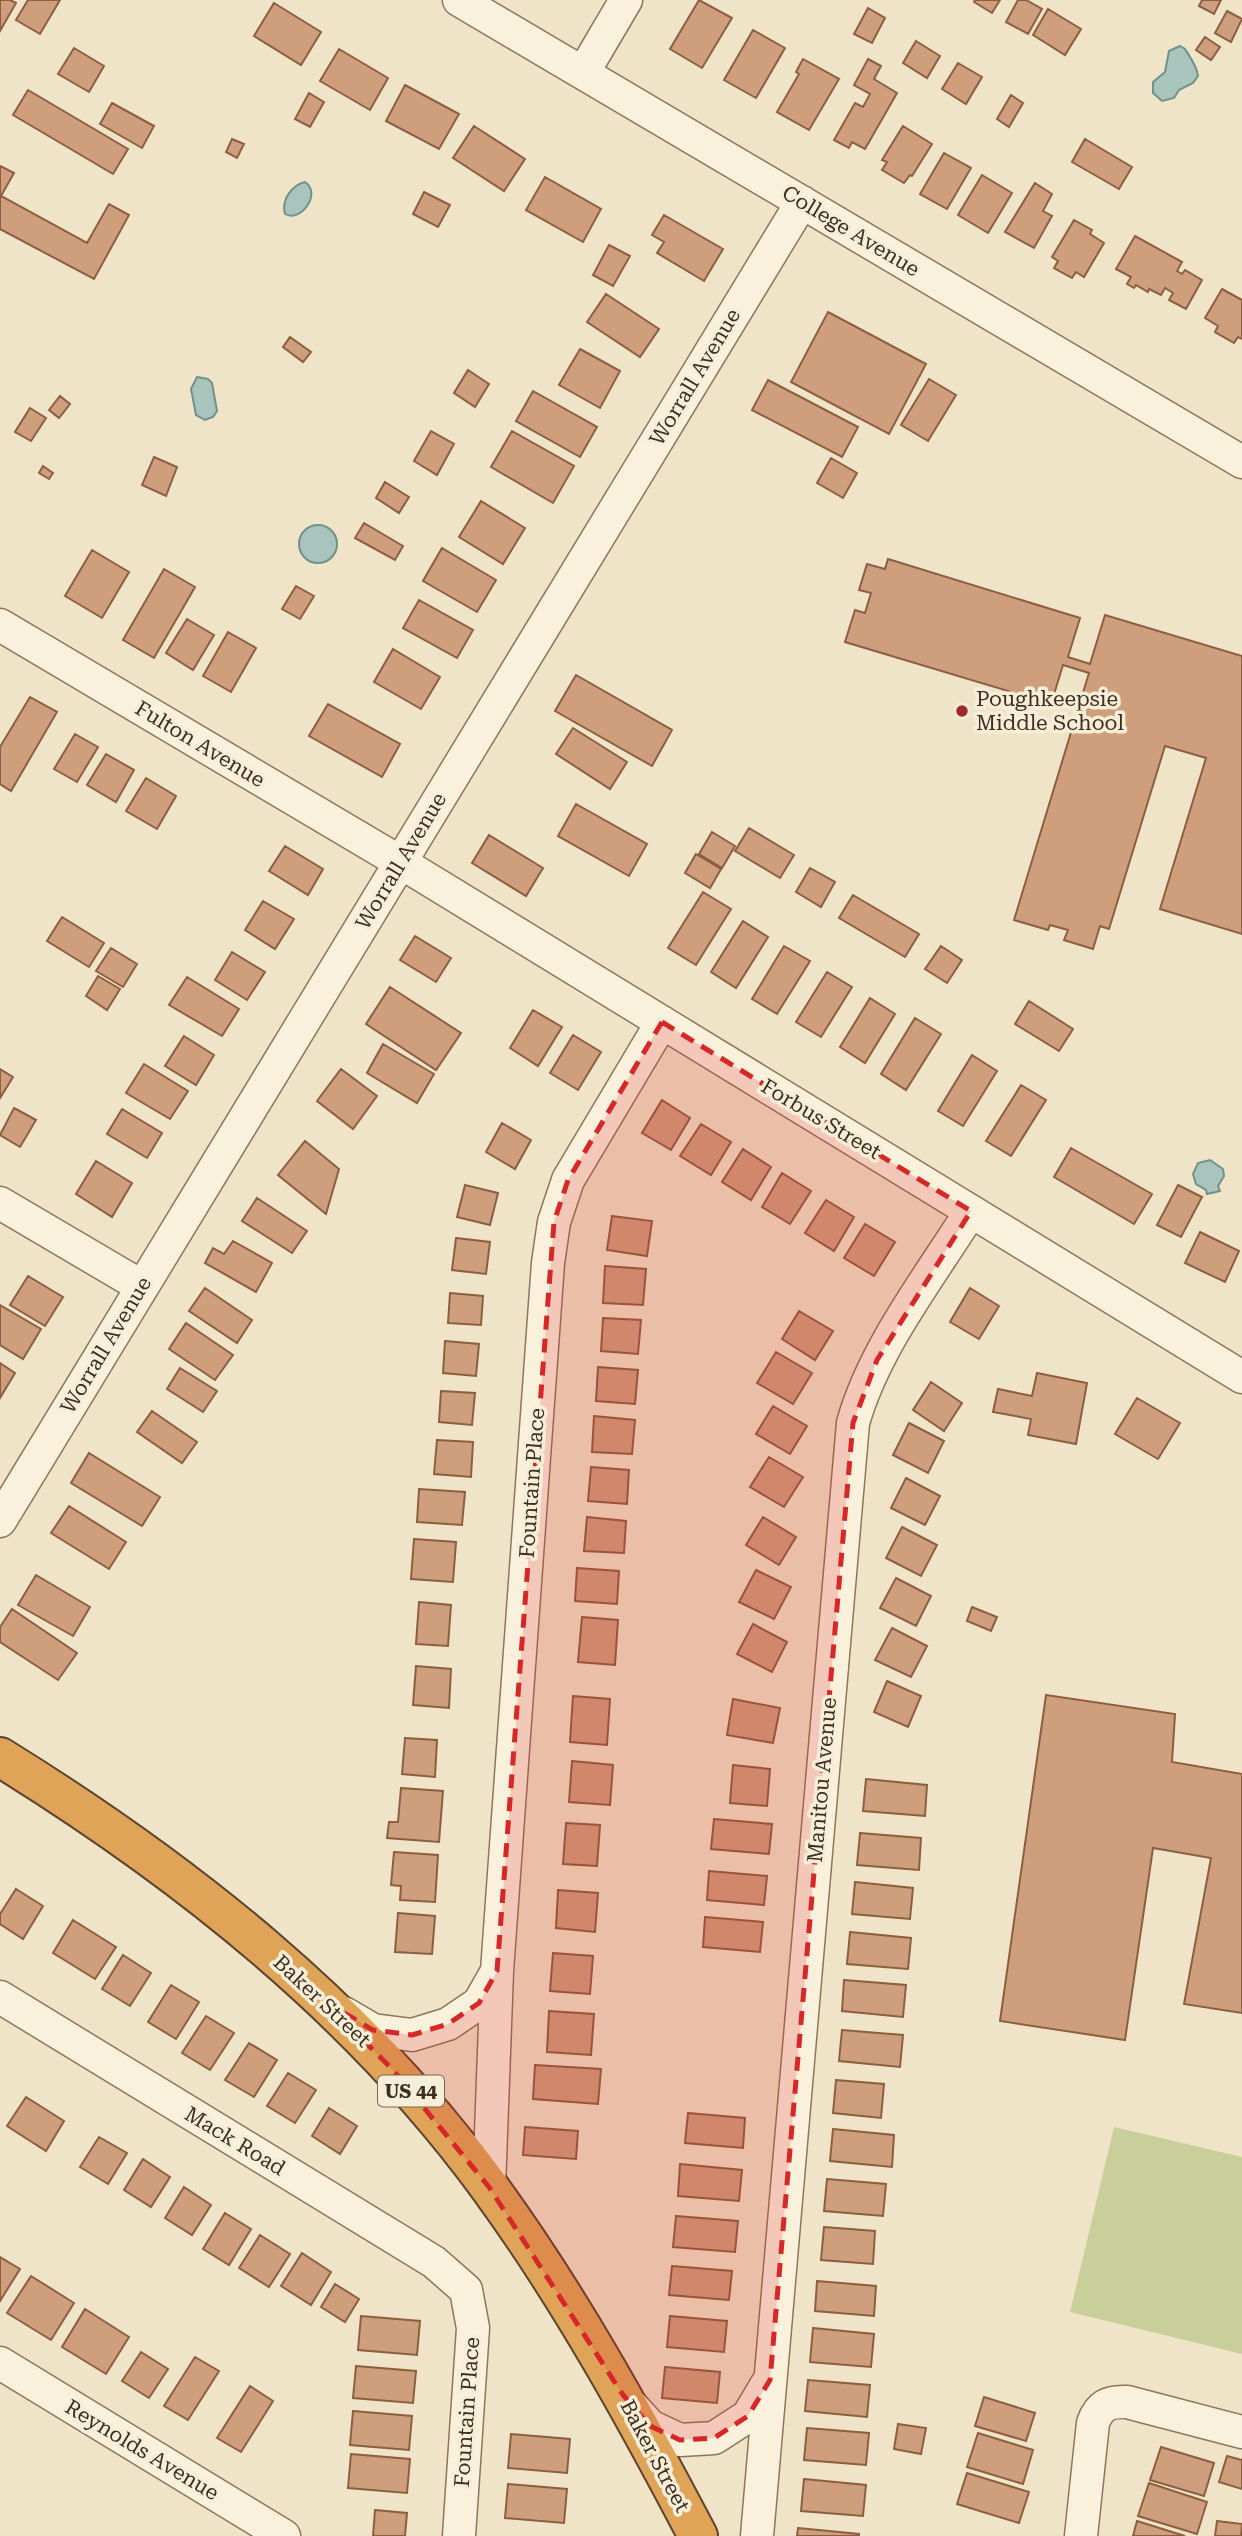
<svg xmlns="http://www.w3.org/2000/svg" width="1242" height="2536" viewBox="0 0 1242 2536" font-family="'Roboto Serif',serif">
  <rect width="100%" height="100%" fill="#f0e4c8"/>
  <path fill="#c9cf9b" d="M1114,2127L1242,2157V2354L1070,2312Z"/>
  <path fill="#a9c4bc" stroke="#6f938a" stroke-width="2" d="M1180,46L1185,49C1190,57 1197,66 1198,76L1193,83L1179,90L1174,98L1162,101L1153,93V82L1165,72L1169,51Z
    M305,182C322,193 301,223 285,214C281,200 292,185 305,182Z
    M197,377L208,379L212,383L217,411L213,417L205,420L196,415L191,389Z
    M299 544a19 19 0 1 1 38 0a19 19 0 1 1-38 0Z
    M1210,1160L1223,1169L1224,1176L1218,1186L1220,1191L1207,1194L1206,1190L1196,1184L1193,1174L1198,1163Z"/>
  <path fill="#cf9f7d" stroke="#8d5f41" stroke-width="2" d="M0,0H10L16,3L0,31Z
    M28,0H60L40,34L16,20Z
    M699,0L732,18L702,68L670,49Z
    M975,0H1000L992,13L974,2Z
    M1018,0H1026L1042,9L1028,34L1006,22Z
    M1202,0H1221L1214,14L1199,6Z
    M274,3L321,32L301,65L254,36Z
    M868,8L885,18L872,43L854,34Z
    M1048,9L1081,29L1065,55L1033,35Z
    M1227,11L1242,19L1231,42L1215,33Z
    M753,30L785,48L756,98L724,80Z
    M1205,37L1220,47L1211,60L1196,50Z
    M916,41L940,56L927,78L903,63Z
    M74,48L104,66L89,92L58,74Z
    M339,49L388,78L370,110L320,81Z
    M803,59L839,79L809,130L777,112L799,74L796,72Z
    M868,59L881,66L874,79L897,93L865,149L852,142L849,148L834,140L855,103L863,107L870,94L854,85Z
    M958,63L982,77L966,104L942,89Z
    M405,85L459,114L439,149L386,121Z
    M28,90L128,149L113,174L13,115Z
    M309,93L324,102L310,127L295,119Z
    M1011,95L1023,103L1009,127L997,119Z
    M112,103L154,126L142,148L100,124Z
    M474,126L525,159L504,191L453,158Z
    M903,126L932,144L912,176L910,175L904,183L882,170L887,162L882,160Z
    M232,139L244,144L237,158L226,152Z
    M1085,139L1132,167L1119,189L1072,162Z
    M944,153L971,168L947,209L920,194Z
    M0,166L14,173L1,196L87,243L109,204L129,215L94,279L0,229Z
    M982,175L1012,193L988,233L958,215Z
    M545,177L601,209L583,242L526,210Z
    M1035,183L1052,194L1043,211L1052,216L1034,248L1005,232Z
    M424,192L450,205L438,227L413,214Z
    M664,215L723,249L704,281L657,253L664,242L652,235Z
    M1074,220L1092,230L1090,234L1104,243L1084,277L1076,272L1072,278L1054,268L1058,261L1052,257Z
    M1135,236L1182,262L1177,271L1182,274L1185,270L1202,280L1186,309L1169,300L1173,293L1165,288L1161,295L1149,289L1148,292L1136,285L1134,288L1127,284L1131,277L1116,269Z
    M609,245L630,256L613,286L593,275Z
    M1222,289L1242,300V339L1238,337L1234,343L1215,332L1218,326L1205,318Z
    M606,294L659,329L640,357L587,322Z
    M828,312L926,364L889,434L791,382Z
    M290,337L311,352L303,362L283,347Z
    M580,349L620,371L600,408L559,385Z
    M468,370L489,384L475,407L454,393Z
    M929,379L956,395L928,441L901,425Z
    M768,380L858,427L842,457L752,410Z
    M533,391L597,427L580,457L516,421Z
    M60,396L70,404L59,418L49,410Z
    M30,408L46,418L31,441L15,432Z
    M431,431L454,444L437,475L414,461Z
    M512,431L574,466L553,503L491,467Z
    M154,457L177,467L166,496L142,485Z
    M831,458L857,473L843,498L817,483Z
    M43,466L53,473L49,479L39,473Z
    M385,482L409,497L399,513L376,498Z
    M481,501L525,528L503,564L459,537Z
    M364,523L403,546L395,560L355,538Z
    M442,548L496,580L477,612L423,581Z
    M92,550L129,572L102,618L65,596Z
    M888,559L1080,618L1068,657L1090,664L1105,615L1242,656V934L1160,909L1206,758L1165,746L1109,929L1100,926L1093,949L1064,940L1068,930L1050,925L1048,930L1014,920L1089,673L1063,665L1051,704L845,642L855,610L865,613L871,593L859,590L867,564L885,569Z
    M164,569L195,587L154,658L123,640Z
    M296,586L314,596L300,619L282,609Z
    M419,600L473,630L457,658L403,628Z
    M187,619L214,635L193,670L166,653Z
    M228,632L256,648L231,692L203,676Z
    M393,649L440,677L421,709L374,682Z
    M576,675L672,730L652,766L555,711Z
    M30,697L57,712L11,791L0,784V747Z
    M328,704L400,744L382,777L309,736Z
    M573,728L627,762L610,789L556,754Z
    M75,734L98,747L77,782L54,769Z
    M106,754L134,770L116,802L87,785Z
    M146,778L176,796L157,829L126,811Z
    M576,804L647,844L629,876L558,836Z
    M749,828L794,855L780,878L735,851Z
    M712,832L735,846L722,868L699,854Z
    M489,835L543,868L526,896L472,863Z
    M285,846L323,869L308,895L269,871Z
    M696,854L721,869L710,888L685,873Z
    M810,868L835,882L821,907L796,892Z
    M703,892L731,909L696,965L668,948Z
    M853,895L919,934L905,957L839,918Z
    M263,901L294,919L275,949L245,930Z
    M62,917L104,943L89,967L47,941Z
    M743,921L768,937L736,988L711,972Z
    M415,936L451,958L436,982L400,960Z
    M784,946L810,961L777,1014L752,999Z
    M941,946L962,960L947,983L925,969Z
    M111,948L137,964L123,987L96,971Z
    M232,952L265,972L247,1000L215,980Z
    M827,972L852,987L821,1037L796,1022Z
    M98,976L120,989L107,1010L86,996Z
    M187,977L239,1009L222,1036L169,1005Z
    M390,987L461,1033L436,1070L366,1024Z
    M870,998L895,1014L865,1063L840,1047Z
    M1029,1001L1073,1029L1059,1051L1015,1024Z
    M533,1010L562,1027L538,1066L510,1048Z
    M915,1018L941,1034L906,1090L881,1074Z
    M573,1035L601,1052L578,1090L550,1073Z
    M184,1036L214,1055L196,1085L165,1066Z
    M383,1044L434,1074L417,1103L367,1073Z
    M972,1055L997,1071L963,1126L938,1111Z
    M144,1064L188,1091L170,1119L126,1093Z
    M0,1069L13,1077L0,1098Z
    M341,1069L377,1096L353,1129L317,1101Z
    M1021,1085L1046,1100L1011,1156L986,1141Z
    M662,1100L690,1118L671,1150L642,1133Z
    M14,1108L36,1120L20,1147L0,1135Z
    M122,1109L162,1133L147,1158L107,1134Z
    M502,1123L531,1140L515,1169L486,1152Z
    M701,1124L731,1142L711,1175L680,1156Z
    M305,1141L339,1169L326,1214L278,1175Z
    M1071,1148L1152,1194L1134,1224L1054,1177Z
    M743,1149L771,1167L751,1200L722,1182Z
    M96,1161L132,1183L112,1217L76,1194Z
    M782,1173L811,1191L790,1224L762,1207Z
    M465,1185L498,1193L490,1225L457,1217Z
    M1178,1185L1202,1197L1181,1237L1157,1225Z
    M257,1198L307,1231L292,1253L242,1221Z
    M826,1200L854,1217L834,1251L805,1233Z
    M612,1216L652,1221L647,1256L607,1250Z
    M865,1224L895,1242L874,1276L844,1258Z
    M1200,1232L1239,1251L1225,1282L1185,1263Z
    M456,1238L490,1242L486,1274L452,1270Z
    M233,1241L272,1263L256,1292L205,1263L213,1248L224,1254Z
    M605,1266L646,1269L643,1305L603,1303Z
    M28,1276L63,1297L45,1326L10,1305Z
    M205,1288L252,1320L237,1343L189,1311Z
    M970,1288L999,1306L979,1339L950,1322Z
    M450,1293L483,1296L481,1325L448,1323Z
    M0,1305L41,1329L23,1359L0,1345Z
    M799,1311L833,1331L815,1360L782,1339Z
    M603,1318L641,1320L638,1354L601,1351Z
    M186,1323L233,1355L215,1380L169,1349Z
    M445,1341L479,1344L476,1376L443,1373Z
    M776,1352L812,1373L793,1404L757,1383Z
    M0,1363L15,1373L0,1398Z
    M598,1367L638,1370L635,1404L596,1401Z
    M180,1368L217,1391L203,1412L167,1389Z
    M1037,1373L1087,1383L1076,1444L1028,1435L1031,1419L993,1412L998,1389L1032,1396Z
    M931,1382L962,1403L944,1431L913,1410Z
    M441,1391L475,1393L472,1425L439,1422Z
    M1137,1398L1180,1423L1158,1459L1115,1434Z
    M773,1406L807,1426L790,1454L756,1434Z
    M152,1411L197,1442L182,1463L137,1432Z
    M594,1416L635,1420L632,1454L592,1452Z
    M909,1423L944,1441L928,1473L893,1455Z
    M437,1440L473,1442L471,1477L434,1474Z
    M89,1453L160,1497L142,1526L71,1483Z
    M769,1457L803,1477L784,1507L750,1487Z
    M591,1467L629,1470L627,1504L588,1501Z
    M906,1478L940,1496L925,1525L891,1508Z
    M419,1489L465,1492L462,1525L417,1522Z
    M69,1506L126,1542L109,1569L51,1533Z
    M587,1517L626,1521L624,1553L584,1551Z
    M763,1517L796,1537L779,1565L746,1545Z
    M902,1527L937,1545L921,1576L886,1558Z
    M414,1539L456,1542L453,1582L411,1579Z
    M577,1568L619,1571L617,1604L575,1601Z
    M756,1570L791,1587L774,1619L739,1602Z
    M36,1575L90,1607L73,1636L18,1605Z
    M896,1578L931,1596L916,1626L880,1608Z
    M419,1602L451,1605L448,1646L416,1644Z
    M972,1607L997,1617L991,1631L967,1621Z
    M12,1609L77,1653L58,1680L0,1642V1627Z
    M582,1617L618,1620L615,1665L578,1662Z
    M753,1624L787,1642L772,1672L737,1654Z
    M892,1628L927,1646L911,1677L875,1660Z
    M416,1666L451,1669L449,1708L413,1705Z
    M887,1681L921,1696L908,1727L874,1712Z
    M1046,1695L1175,1714L1172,1762L1242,1774V2013L1184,2004L1211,1858L1153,1848L1125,2040L1000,2021Z
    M573,1696L610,1699L607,1745L570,1742Z
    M733,1699L780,1708L773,1743L727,1735Z
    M405,1738L437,1740L435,1777L402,1774Z
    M572,1761L613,1765L610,1805L569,1802Z
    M733,1765L770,1769L767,1806L730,1803Z
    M866,1779L927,1785L925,1816L863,1811Z
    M401,1788L443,1791L439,1842L387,1838L389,1822H398Z
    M714,1819L772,1824L769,1854L711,1849Z
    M566,1823L600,1825L597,1866L563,1864Z
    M860,1833L921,1838L919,1870L857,1865Z
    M394,1852L438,1855L435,1902L400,1900L401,1886L391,1885Z
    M709,1871L767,1876L764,1905L707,1900Z
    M855,1882L913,1888L910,1919L852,1914Z
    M16,1889L43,1906L23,1939L0,1924V1914Z
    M558,1890L598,1893L595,1932L556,1928Z
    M398,1913L435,1916L432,1954L395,1952Z
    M705,1917L763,1922L760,1952L703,1947Z
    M73,1920L116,1947L95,1979L53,1953Z
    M850,1932L911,1938L908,1969L847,1964Z
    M553,1953L593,1956L590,1994L550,1991Z
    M123,1955L151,1973L130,2006L102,1989Z
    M844,1980L906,1985L903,2017L842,2011Z
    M171,1985L199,2002L176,2039L148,2022Z
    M549,2011L594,2014L591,2055L547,2052Z
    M206,2016L234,2033L210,2070L182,2053Z
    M842,2030L903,2035L900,2067L839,2061Z
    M249,2043L277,2060L254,2097L225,2080Z
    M535,2065L601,2069L598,2104L533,2099Z
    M288,2073L316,2090L295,2123L267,2106Z
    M836,2080L884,2084L881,2118L833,2113Z
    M26,2097L64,2121L46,2151L7,2126Z
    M329,2108L357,2126L340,2154L312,2136Z
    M688,2113L745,2118L743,2148L685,2143Z
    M525,2127L578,2131L576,2159L523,2155Z
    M833,2129L894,2135L892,2167L830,2161Z
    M99,2137L127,2153L108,2184L80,2167Z
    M143,2159L170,2177L151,2207L124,2190Z
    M680,2164L742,2170L739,2201L678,2196Z
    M827,2179L886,2184L883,2216L824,2211Z
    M184,2187L211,2205L192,2235L165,2218Z
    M225,2213L251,2229L229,2265L203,2249Z
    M676,2216L738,2221L735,2252L673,2247Z
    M824,2227L875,2231L873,2264L821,2260Z
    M260,2235L290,2254L269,2287L239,2268Z
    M302,2253L331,2272L311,2305L281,2286Z
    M0,2257L20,2269L0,2301Z
    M672,2266L732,2271L729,2300L669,2295Z
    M31,2276L74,2303L51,2340L7,2313Z
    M817,2281L876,2286L874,2316L815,2311Z
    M335,2284L359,2299L345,2322L321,2307Z
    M85,2309L129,2337L106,2374L62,2347Z
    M361,2316L420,2321L417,2355L358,2350Z
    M670,2316L727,2321L724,2352L667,2347Z
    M813,2328L874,2334L871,2367L810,2362Z
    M141,2352L168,2369L149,2398L122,2381Z
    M195,2357L219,2371L188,2420L164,2406Z
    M356,2366L416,2371L413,2403L353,2398Z
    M665,2367L720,2372L717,2403L662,2398Z
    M808,2380L870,2385L867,2417L805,2411Z
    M250,2386L273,2401L241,2452L217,2438Z
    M984,2397L1035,2413L1026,2441L975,2426Z
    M353,2411L412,2416L409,2450L350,2445Z
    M898,2424L926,2428L921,2454L894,2449Z
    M807,2428L869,2433L866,2465L804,2460Z
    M978,2433L1033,2450L1023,2484L967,2467Z
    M511,2434L570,2439L567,2473L508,2468Z
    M1161,2447L1214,2463L1204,2496L1150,2480Z
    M351,2454L410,2459L407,2493L348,2488Z
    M1227,2456L1242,2460V2489L1219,2482Z
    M967,2473L1029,2492L1019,2523L957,2504Z
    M804,2479L866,2485L863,2516L801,2511Z
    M1149,2483L1207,2502L1197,2534L1138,2516Z
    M508,2484L567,2489L564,2523L505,2518Z
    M375,2510L407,2513L405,2536H373Z
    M1137,2521L1185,2536H1133Z
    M1217,2521L1242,2524L1241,2536H1215Z
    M798,2528L859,2534V2536H797Z"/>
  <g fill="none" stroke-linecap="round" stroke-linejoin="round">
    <defs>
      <path id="minor" d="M459,0L1242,462
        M583,73L626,0
        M0,625L400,862L1242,1377
        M0,1203L141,1286
        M0,1521L802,202
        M0,1997L434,2262L466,2290L473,2328L459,2536
        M344,2013L373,2030L412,2035L448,2024L479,2003L496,1973
        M489,2187L497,1971L548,1263L554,1222L568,1180L662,1022
        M0,2363L284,2536
        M632,2406L650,2426L680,2440L714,2438L748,2416L767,2384
        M757,2536L853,1423C874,1348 929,1278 971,1211
        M1081,2536L1093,2423C1099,2406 1108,2401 1127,2402L1242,2432"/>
      <path id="highway" d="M0,1757C186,1872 360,2010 490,2188C570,2298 635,2416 698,2536"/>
    </defs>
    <use href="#minor" stroke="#8d765c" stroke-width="35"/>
    <use href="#highway" stroke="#5b4430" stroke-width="42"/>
    <use href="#minor" stroke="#faf1dc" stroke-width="32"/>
    <use href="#highway" stroke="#e0a458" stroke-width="38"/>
  </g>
  <path fill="#d62828" fill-opacity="0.2" stroke="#d62828" stroke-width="5" stroke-dasharray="14 9" stroke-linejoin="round" d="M662,1022L971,1211L877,1360L853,1423L770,2380L748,2416L714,2438L680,2440L650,2426L623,2395L489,2187L393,2070L324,2001L373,2030L412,2035L448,2024L479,2003L497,1971L554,1222L568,1180Z"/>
  <circle fill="#9e2a2b" stroke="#f7eed8" stroke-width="2.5" cx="962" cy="711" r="7"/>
  <g text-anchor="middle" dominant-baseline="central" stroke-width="7" stroke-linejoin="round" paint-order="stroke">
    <rect fill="#f7eed8" stroke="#756857" stroke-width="2" x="378" y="2075.5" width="66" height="31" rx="5"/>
    <g font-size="19" font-weight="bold" fill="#3d2e20">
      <text x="411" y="2091">US 44</text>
    </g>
    <g font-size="21" fill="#3d2e20" stroke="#f7eed8">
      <text transform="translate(851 231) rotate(31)">College Avenue</text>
      <text transform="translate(695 377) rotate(-59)">Worrall Avenue</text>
      <text transform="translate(200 744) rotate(31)">Fulton Avenue</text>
      <text transform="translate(401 861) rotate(-59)">Worrall Avenue</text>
      <text transform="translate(821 1119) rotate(31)">Forbus Street</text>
      <text transform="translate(106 1345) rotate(-59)">Worrall Avenue</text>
      <text transform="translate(532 1483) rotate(-86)">Fountain Place</text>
      <text transform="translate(822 1780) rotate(-85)">Manitou Avenue</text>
      <text transform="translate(322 2001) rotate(43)">Baker Street</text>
      <text transform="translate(235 2141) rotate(31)">Mack Road</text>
      <text transform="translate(467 2412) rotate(-86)">Fountain Place</text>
      <text transform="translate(142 2450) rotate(31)">Reynolds Avenue</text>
      <text transform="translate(655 2456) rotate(62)">Baker Street</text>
    </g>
    <g font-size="21" fill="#3d2e20" stroke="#f7eed8" text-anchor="start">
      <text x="976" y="699">Poughkeepsie<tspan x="976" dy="24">Middle School</tspan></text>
    </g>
  </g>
</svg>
